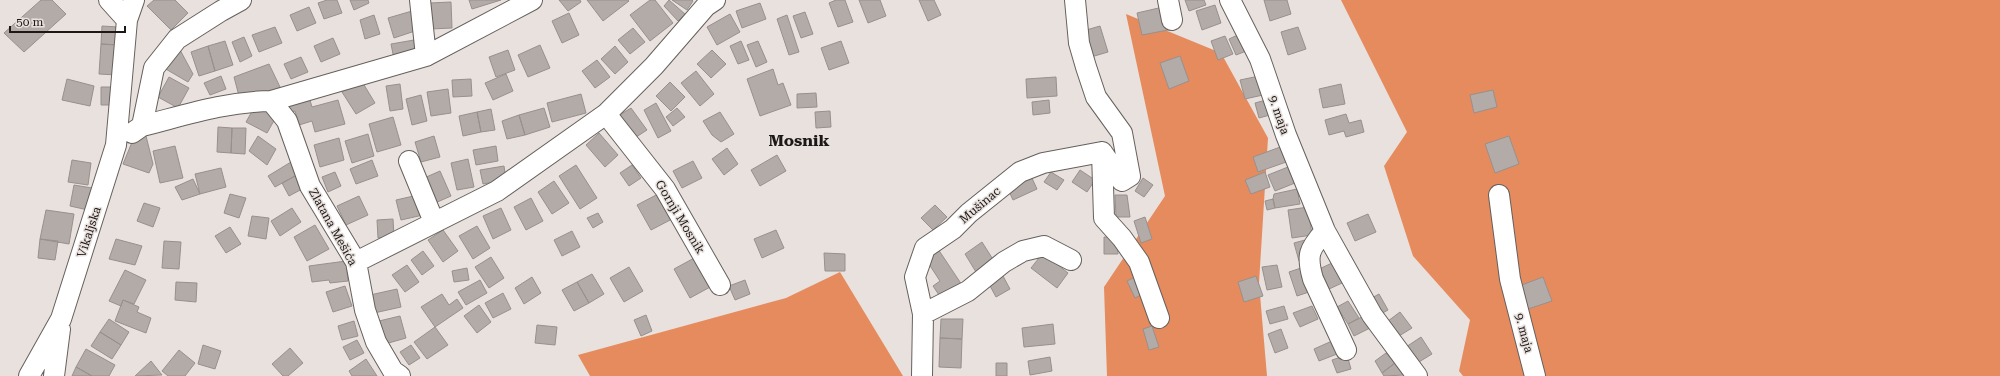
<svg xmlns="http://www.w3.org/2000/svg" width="2000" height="376" viewBox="0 0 2000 376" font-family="'Roboto Serif',serif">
  <rect width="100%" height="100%" fill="#e9e1dd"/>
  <path fill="#e58b5d" d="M1341,0H2000V376H1463L1459,371L1470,320L1413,256L1384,166L1407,132Z
    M1126,14L1221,53L1268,138L1259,283L1267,376H1107L1104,287L1165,196Z
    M840,272L903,376H590L578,355L786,298Z"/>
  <path fill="#b3aba8" stroke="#98908d" d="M41,0H52L66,14L24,52L4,33Z
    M154,0H175L188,13L171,30L147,6Z
    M327,0H337L342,13L324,19L318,3Z
    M350,0H368L369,3L354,10Z
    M469,0H501L472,9Z
    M559,0H580L581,2L568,11Z
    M587,0H628L629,1L603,21Z
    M650,0H655L673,23L650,41L630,15Z
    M669,0L685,14L678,21L664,6Z
    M672,0H692L693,1L687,10Z
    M836,0H845L853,22L838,27L829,3Z
    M859,0H880L886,16L868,23Z
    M919,0H934L941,15L928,21Z
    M1185,0H1204L1206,5L1189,11Z
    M1264,0H1287L1291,14L1270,21Z
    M451,2L452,28L431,29L430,3Z
    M760,3L766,19L742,28L736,11Z
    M1215,5L1221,23L1202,30L1196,11Z
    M309,7L316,23L297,31L290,15Z
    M1163,7L1168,30L1142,35L1137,13Z
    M412,11L418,30L394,38L388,18Z
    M805,12L813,34L801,38L793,16Z
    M569,13L579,35L562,43L552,21Z
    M730,14L740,32L717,45L707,27Z
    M374,15L380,34L365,39L360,20Z
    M787,15L799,52L789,55L777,19Z
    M102,26L118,27V45L101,44Z
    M1100,26L1108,52L1091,57L1083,31Z
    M275,27L282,43L259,52L252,35Z
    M1298,27L1306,49L1288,55L1281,32Z
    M633,28L645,42L630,54L618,40Z
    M1242,33L1249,50L1236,55L1229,39Z
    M1225,36L1233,54L1218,60L1211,41Z
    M244,37L252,56L240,62L232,42Z
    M333,38L340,54L321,62L314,46Z
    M414,40L417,55L394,59L391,44Z
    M225,41L233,65L215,71L208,46Z
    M741,41L749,60L738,64L730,46Z
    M758,41L767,62L756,67L747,45Z
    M841,41L849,63L829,70L821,48Z
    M101,44L118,45L117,75L99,74Z
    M540,45L550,68L528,77L518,55Z
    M208,46L215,71L199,76L191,52Z
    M615,46L628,62L615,74L601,59Z
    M179,48L193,74L188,82L164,68Z
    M508,50L515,70L496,77L489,57Z
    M712,50L726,64L711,78L697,64Z
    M1180,56L1189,81L1169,89L1160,63Z
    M301,57L308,72L291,79L284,64Z
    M597,60L610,77L595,88L582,71Z
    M269,64L280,87L271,95L239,96L234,77Z
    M773,69L778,85L783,83L791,105L760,116L747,79Z
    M696,71L714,94L700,106L681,83Z
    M506,74L513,91L493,100L485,83Z
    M221,76L226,89L210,95L204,83Z
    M1259,76L1263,95L1245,99L1240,80Z
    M169,77L189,88L178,108L158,97Z
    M1056,77L1057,96L1027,98L1026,79Z
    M67,79L94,86L90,106L62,100Z
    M471,79L472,96L453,97L452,80Z
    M361,80L375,103L356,114L342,92Z
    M670,82L685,97L671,111L656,96Z
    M400,84L403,109L390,111L386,86Z
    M1341,84L1345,104L1323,108L1319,89Z
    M101,87H113V105H101Z
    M448,89L451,113L431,116L427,92Z
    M1493,90L1497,107L1474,113L1470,95Z
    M816,93L817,107L797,108V94Z
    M581,94L586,113L552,122L547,103Z
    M421,95L427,121L412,125L406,99Z
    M309,97L312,107L338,100L345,124L315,132L312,121L299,125L295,111L288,113L285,104Z
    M1049,100L1050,113L1033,115L1032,102Z
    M1266,100L1270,115L1259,118L1255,103Z
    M656,103L671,131L658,138L644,110Z
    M255,106L276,117L267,133L246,122Z
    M544,108L550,127L525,135L519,115Z
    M631,108L647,130L633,139L618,116Z
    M677,108L685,117L673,126L666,117Z
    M491,109L495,130L481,132L477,112Z
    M830,111L831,127L816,128L815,112Z
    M477,112L481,132L463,136L459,116Z
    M720,112L734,134L721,142L712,135L703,121Z
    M1346,114L1349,123L1361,120L1364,132L1346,137L1344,131L1329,135L1325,120Z
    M519,115L525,135L507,139L502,121Z
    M393,117L401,145L377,152L369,124Z
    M218,127L232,128L231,153L217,152Z
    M232,128H246L245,154L231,153Z
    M599,133L618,155L605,167L586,145Z
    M368,134L374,156L352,163L345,141Z
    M135,135L146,136L153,164L149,173L123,164Z
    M258,136L276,149L267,165L249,151Z
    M434,136L440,157L421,162L415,142Z
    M1509,136L1519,164L1495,173L1485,144Z
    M339,138L344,160L320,167L314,145Z
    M175,146L183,178L160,183L153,151Z
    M496,146L498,161L476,165L473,150Z
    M1283,146L1289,161L1258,172L1253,157Z
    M727,148L738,164L724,175L712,159Z
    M777,155L786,171L760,186L751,170Z
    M468,159L474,187L457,190L451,163Z
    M72,160L91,163L88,185L68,182Z
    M372,160L378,176L356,184L350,169Z
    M693,161L702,178L682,188L673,171Z
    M291,162L297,175L275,187L268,176Z
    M576,165L597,198L580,209L559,176Z
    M632,165L641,178L629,186L620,173Z
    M504,166L506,180L483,184L480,170Z
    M1288,167L1295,183L1275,191L1268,175Z
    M221,168L226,187L200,194L195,174Z
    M1080,170L1095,180L1087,192L1072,182Z
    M440,171L451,196L435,203L424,178Z
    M335,172L341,186L328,192L322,177Z
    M1051,172L1064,180L1057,190L1044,182Z
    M1265,172L1270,187L1251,194L1245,180Z
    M297,175L304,188L289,196L282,183Z
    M1031,176L1037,189L1013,200L1007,187Z
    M1143,178L1153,185L1144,197L1135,191Z
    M193,179L200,194L182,200L175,187Z
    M554,181L569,203L552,214L538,192Z
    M74,185L92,188L88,210L70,206Z
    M1297,189L1300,204L1275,208L1273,199L1274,194Z
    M660,193L674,218L651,230L637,205Z
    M230,194L246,198L239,218L224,213Z
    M418,195L423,215L401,220L396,200Z
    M1115,195H1127L1130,217H1116Z
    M359,196L368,215L346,225L337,206Z
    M531,198L543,221L526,230L514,207Z
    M1273,199L1275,208L1267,210L1265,201Z
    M144,203L160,208L153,227L137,221Z
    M935,205L947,217L933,230L921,218Z
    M1308,207L1312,235L1292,238L1288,210Z
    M292,208L301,222L280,236L271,221Z
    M501,208L511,230L493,239L483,216Z
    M46,210L74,214L69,244L40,239Z
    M598,213L603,222L593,228L587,218Z
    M1368,214L1376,232L1355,241L1347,223Z
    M252,216L269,218L266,239L248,236Z
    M1145,217L1152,239L1141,243L1134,221Z
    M393,219L394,237L378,238L377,220Z
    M315,225L329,249L307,261L294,237Z
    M477,226L490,248L473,259L459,236Z
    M230,227L241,244L226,253L215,236Z
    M443,230L458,251L443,262L428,240Z
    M776,230L784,248L762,258L754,239Z
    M572,231L580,247L562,256L554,240Z
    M1104,237H1117L1118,254H1104Z
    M40,239L58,241L55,260L38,258Z
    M116,239L142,246L135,265L109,259Z
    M1305,240L1310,259L1299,261L1294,243Z
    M164,241L181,242L179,269L162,268Z
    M982,242L994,261L976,272L965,254Z
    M938,249L962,285L941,298L933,286L940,281L925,258Z
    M423,251L434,266L422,275L411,260Z
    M824,253L845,254V271H825Z
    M1043,253L1068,273L1057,288L1031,268Z
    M491,257L504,278L489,288L475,267Z
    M696,257L712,286L690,298L674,269Z
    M346,261L348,281L330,283L329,280L312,282L309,266Z
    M1332,263L1342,283L1327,290L1317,270Z
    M407,265L419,282L405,292L392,275Z
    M1277,265L1282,287L1267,290L1262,267Z
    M629,267L643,291L624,302L610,278Z
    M467,268L469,280L454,282L452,271Z
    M1301,268L1309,292L1297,296L1289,272Z
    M125,270L146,280L134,304L123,300L121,306L109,301Z
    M592,274L604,294L589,303L577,282Z
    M1003,276L1010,289L996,297L989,284Z
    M1137,276L1145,293L1135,298L1127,281Z
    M1256,276L1263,296L1244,302L1238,282Z
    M532,277L541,293L524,304L515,288Z
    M1543,277L1552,301L1528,309L1519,286Z
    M480,280L487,293L466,305L458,292Z
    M745,280L750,294L735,300L729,286Z
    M176,282L197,283L196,302L175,300Z
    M577,282L589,303L574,311L562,290Z
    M345,286L352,306L333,312L326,292Z
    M397,289L401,307L374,313L370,295Z
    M503,293L511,309L493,318L485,303Z
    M442,294L449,305L457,299L463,308L435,327L421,307Z
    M1379,294L1388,310L1379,315L1370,299Z
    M123,300L139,307L137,312L151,318L146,333L115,321Z
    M1348,301L1359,318L1348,324L1337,307Z
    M479,305L491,322L477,333L464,316Z
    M1284,306L1288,319L1270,324L1266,311Z
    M1312,306L1318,319L1300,327L1293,313Z
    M1400,312L1412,328L1399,336L1388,321Z
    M646,315L652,331L641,336L634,320Z
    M400,316L406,338L385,344L379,321Z
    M1364,316L1370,328L1354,336L1348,324Z
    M109,319L129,332L121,345L100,332Z
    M941,319H963L962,339L940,338Z
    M354,321L358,336L342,340L338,326Z
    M1053,324L1055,344L1024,347L1022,328Z
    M537,325L557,327L555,345L535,343Z
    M1152,326L1159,347L1149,350L1143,329Z
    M435,327L448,345L427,359L414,342Z
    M1281,329L1288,348L1275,353L1268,334Z
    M100,332L121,345L112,359L91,346Z
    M1421,337L1432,354L1414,365L1403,349Z
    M940,338L962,339L961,368L939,367Z
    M357,340L364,353L350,360L343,347Z
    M1332,341L1337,354L1319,361L1314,349Z
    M203,345L221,351L215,369L198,364Z
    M411,345L420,358L409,365L400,352Z
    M290,348L303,363L288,376H283L272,364Z
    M86,349L115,365L109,376H92L76,367Z
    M179,350L195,363L185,376H168L162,371Z
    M1386,353L1395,363L1382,373L1375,361Z
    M1347,355L1351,369L1337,373L1332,360Z
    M1050,357L1052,371L1030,375L1028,361Z
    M366,359L377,376H352L349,371Z
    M151,361L162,375L135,376Z
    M996,363H1007V376H996Z
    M1395,363L1404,375L1384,376L1382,373Z
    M76,367L92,376H72Z"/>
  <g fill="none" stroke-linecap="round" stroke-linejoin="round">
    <defs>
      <path id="minor" d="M109,0L127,20
        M420,0L426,56
        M1075,0L1079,43L1086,67L1096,97L1122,133L1130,176L1122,181L1102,152
        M1168,0L1172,20
        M1230,0L1260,59L1286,135L1325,231L1372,315L1417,376
        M271,101L426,56L532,0
        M606,114L665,189L720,285
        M142,126C186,115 224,102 271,101L287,121L310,186L356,262L365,310L376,342L393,371L400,376
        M132,133L142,126L154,68L177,39L221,11L241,0
        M1102,152L1104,218L1122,238L1139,262L1159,318
        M409,161L434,222
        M1499,195L1510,279L1535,376
        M1325,231C1309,249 1306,255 1313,279L1346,350
        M356,262L497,191L606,114L654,66L706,6L715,0
        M923,314L968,291L1004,262L1023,251L1044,246L1071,260
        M29,376L61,319L116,145L127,20L134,0
        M54,376L60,329
        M922,376L923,314L915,277L925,248L953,229L969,213L1020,172L1043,163L1102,152"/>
    </defs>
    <use href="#minor" stroke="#66605d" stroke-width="22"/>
    <use href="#minor" stroke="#fff" stroke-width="20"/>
  </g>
  <g text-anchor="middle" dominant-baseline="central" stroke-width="3" stroke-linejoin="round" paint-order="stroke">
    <g font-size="12" fill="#1b1817" stroke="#e9e1dd">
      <text transform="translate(1279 115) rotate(71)">9. maja</text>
      <text transform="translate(980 205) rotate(-40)">Mušinac</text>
      <text transform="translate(680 217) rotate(59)">Gornji Mosnik</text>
      <text transform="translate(333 227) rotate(61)">Zlatana Mešića</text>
      <text transform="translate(89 232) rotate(-72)">Vikaljska</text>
      <text transform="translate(1524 333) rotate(75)">9. maja</text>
    </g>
    <g font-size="16" font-weight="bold" fill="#1b1817" stroke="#e9e1dd">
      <text x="799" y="140">Mosnik</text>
    </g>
  </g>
  <path d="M10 26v6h115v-6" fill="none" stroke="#1b1817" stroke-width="2"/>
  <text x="16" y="26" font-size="12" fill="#1b1817" stroke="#e9e1dd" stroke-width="3" paint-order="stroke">50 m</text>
</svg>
